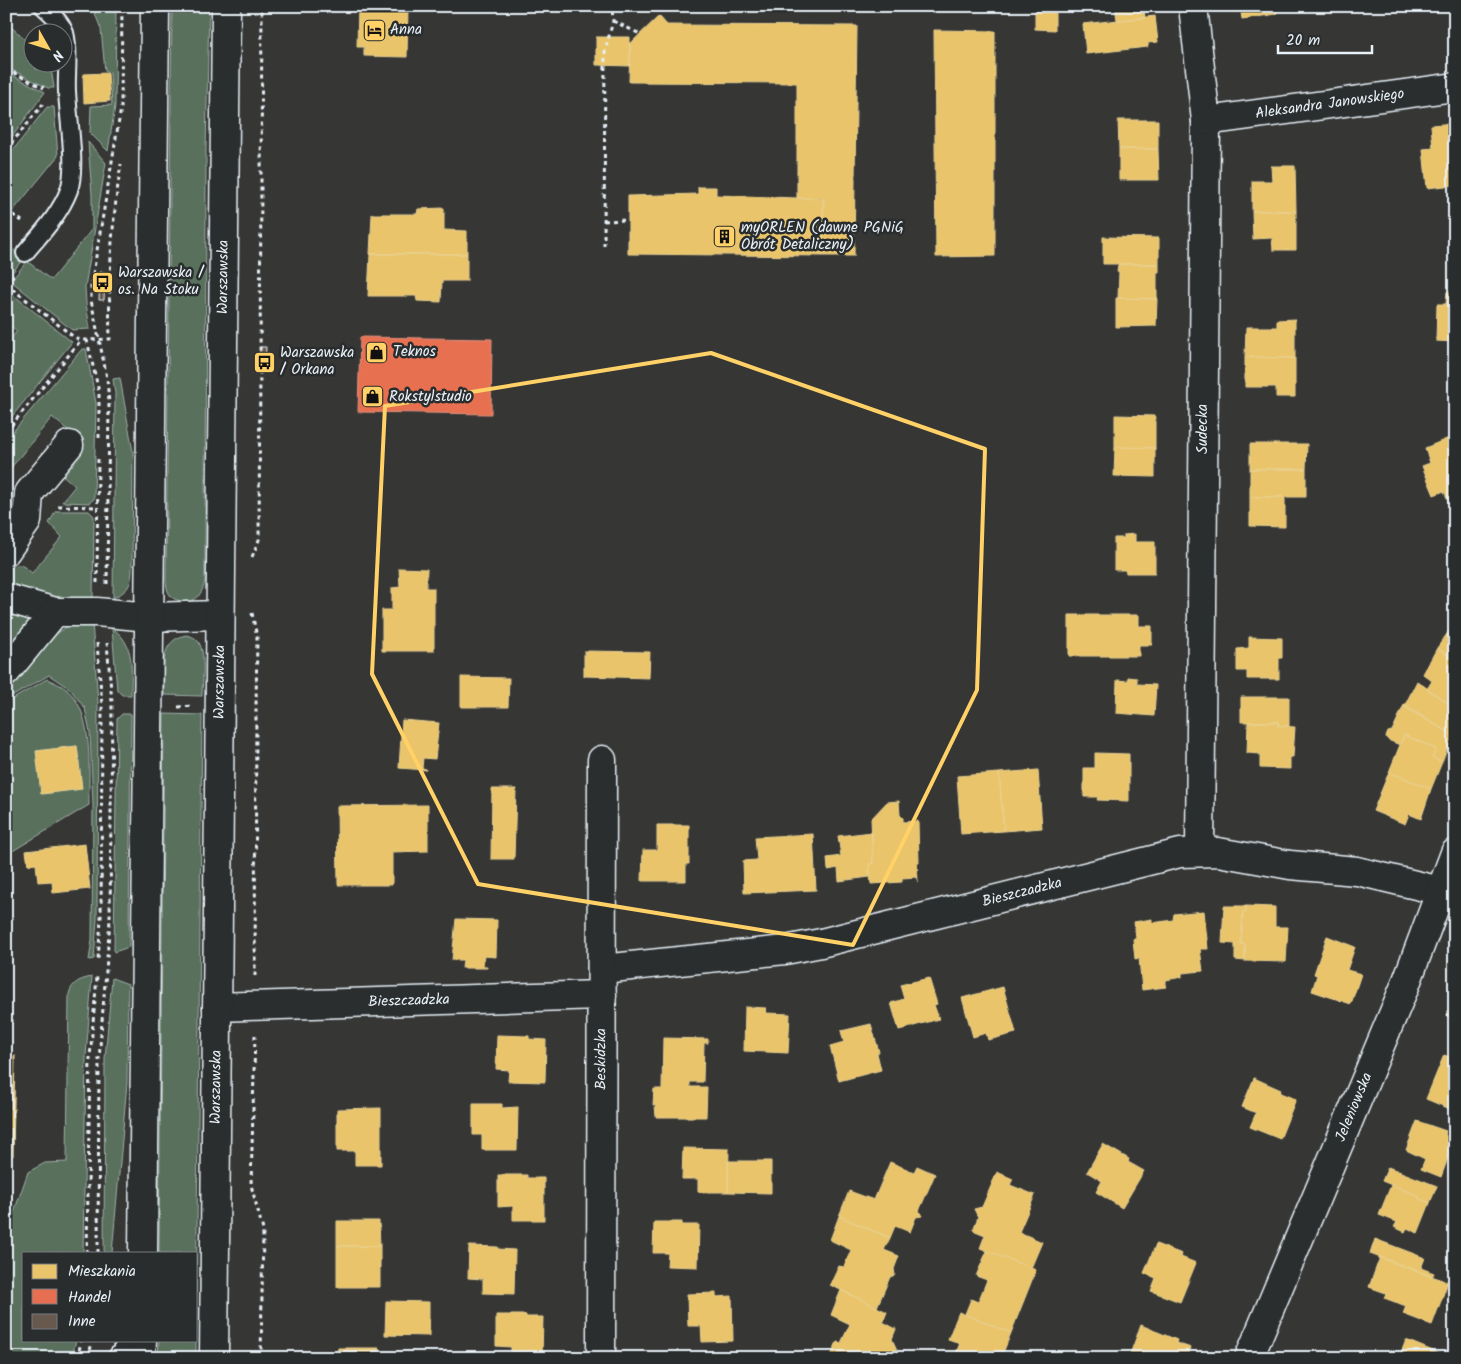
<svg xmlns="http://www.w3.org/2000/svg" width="1461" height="1364" viewBox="0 0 1461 1364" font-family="Kalam,sans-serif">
  <rect width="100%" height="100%" fill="#363634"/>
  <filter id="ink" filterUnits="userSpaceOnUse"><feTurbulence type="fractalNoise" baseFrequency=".02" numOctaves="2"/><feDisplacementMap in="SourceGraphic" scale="10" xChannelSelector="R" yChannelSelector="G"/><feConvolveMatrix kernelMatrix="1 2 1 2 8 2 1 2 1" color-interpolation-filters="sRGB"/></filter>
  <g filter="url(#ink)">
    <path fill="#59705c" stroke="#a0b0aa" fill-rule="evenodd" d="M92,6H116L115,106L108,151L90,133L91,106L112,105L110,72L105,71L101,29Z
      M172,6H209L206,150L205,581C202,594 196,604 181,601C177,600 173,599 170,595C167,591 166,585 166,579Z
      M6,23C21,35 32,43 32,62L35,63L36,69L51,68L54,88H48L6,67Z
      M6,72L45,92L12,137L6,119Z
      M47,107H54L58,156L13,211L6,206V159Z
      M88,142L106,163L85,287L86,303L90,329L72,330L11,281L27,261L51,280L92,229V195Z
      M6,244L24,258L7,279H6Z
      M6,289L72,342L6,424V345L17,331L6,322Z
      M82,349H86L96,403L94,499L89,503L62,502L75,486L58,471L82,442L52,417L6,474V440Z
      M120,378L133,452L132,571C131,587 127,591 113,598L115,393L113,379Z
      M56,511H89L94,516L93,600L58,601L11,589L7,584V570C19,561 22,565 32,573L62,537L49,523Z
      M6,607L39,618L6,658Z
      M70,622H92L98,702L97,919L94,959L89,960L92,940L93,805L90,733L85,708L70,689L49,675L6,700V686L8,682L41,644L65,628Z
      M112,628C136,644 131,670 131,695H122L117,690Z
      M186,635C191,636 194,637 197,640C207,650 202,682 202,696L164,695C165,672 157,641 186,635Z
      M47,679C53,682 62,685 67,690C95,713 88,772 89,805L6,855V703ZM77,746L82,789L42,794L37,751Z
      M122,714H131L129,947L114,952L117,719Z
      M164,714L202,715L196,1333V1253H159Z
      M92,977L86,1056L83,1253H24V1340H76L74,1348V1358H6V1235L28,1172L45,1163L67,1162L69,994C72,982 81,979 92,977Z
      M112,978L128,984L127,1083L112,1253H104L105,1059Z
      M159,1340H196V1358H158Z"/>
    <path fill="#e9c46a" stroke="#e9d295" d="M1035,6H1055V30L1035,29Z
      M1115,6H1157L1144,8L1145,18L1117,20Z
      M1240,6H1276L1277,14L1242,19Z
      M358,7L408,8L407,57L364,56V47H357Z
      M659,16L667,25L857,26L854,256H823V198H797V83L629,82L630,44Z
      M1155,16L1158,42L1148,43V47L1086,54L1083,24Z
      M934,30L995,31V256L936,257Z
      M596,37H630V66L596,65Z
      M108,73L110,101L84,103L83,74Z
      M1118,120H1158V149H1119Z
      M1455,123V185L1427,188L1423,149L1433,148L1431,125Z
      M1119,149H1158L1159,180H1119Z
      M1271,166H1295L1296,211H1252V181H1272Z
      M698,187H716V195L824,199L823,256L628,254V196L698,194Z
      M444,208V230L467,231V254H370L372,214H417L418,209Z
      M1252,211H1296V250H1273L1272,238L1253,239Z
      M1103,237L1159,238V264H1103Z
      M370,254H467V281H442L441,302L417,301L416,296H368Z
      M1119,264H1159V272H1157V299L1118,298L1119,272L1117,271L1118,265Z
      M1447,292H1455V342L1436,341L1437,304H1446Z
      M1116,298L1157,299L1156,326L1116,327Z
      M1295,319V358L1245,357L1246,327H1277V320Z
      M1245,357L1295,358V397H1276V387H1245Z
      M1115,415L1155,416V448L1115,447Z
      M1449,438L1455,449V500L1449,503L1444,491L1434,495L1422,466L1430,463L1425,448Z
      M1250,444H1307L1306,469H1250Z
      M1115,447L1155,448V477L1114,476Z
      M1250,469H1306V497H1250Z
      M1250,497H1285V527L1250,526Z
      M1135,534V542H1155V573H1126L1125,570H1114V538H1124V535Z
      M399,568L427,569L426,588H434V651H382V610H392V588L400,587Z
      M1069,615H1139V626H1152V645H1139V656H1069Z
      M1454,624L1455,625V660L1437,648Z
      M1249,637L1282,638V658H1279V679H1247V671H1237V649L1249,648Z
      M1437,648L1455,660V708L1427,689L1432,681L1423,674Z
      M584,651L650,652L649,678L584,676Z
      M461,677L509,678L508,707H461Z
      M1128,677L1137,678V684L1156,685L1154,716L1116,713L1117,680L1128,681Z
      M1417,681L1455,708V732L1453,735L1404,707Z
      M1241,697H1289V726H1278V722H1241Z
      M1404,705L1453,735L1442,762L1432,758L1436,749L1404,735L1400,745L1388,740L1386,737L1388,732L1392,731Z
      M402,720L439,723L435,759L423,758L422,768L426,769V770L399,768Z
      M1248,722H1278V726L1295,727L1293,757H1290V769L1260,768V754L1247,753Z
      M1404,735L1436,749L1432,758L1442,762L1431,789L1389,772Z
      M77,746L82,789L41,794L36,751Z
      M1095,753L1129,754V801L1097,800L1098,797H1084V768H1095Z
      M1038,770L1042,828L1004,831L999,773Z
      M1389,772L1431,789L1421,819L1409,814L1405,824L1373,811Z
      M999,773L1004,831L961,834L957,776Z
      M492,789H516L514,859H491Z
      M899,801L900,815L903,818V822L918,821L919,863H917L918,882L916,877L902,878V882L871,884L869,864L873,863L871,819L887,802Z
      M428,805V851L392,852V885H338L337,806Z
      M657,825H689V864H686V881H642L643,850H657Z
      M872,832L873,863L869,864L870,877L839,881L838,868L828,870L827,858L841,856L838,836Z
      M813,834L816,890L744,893L743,861L757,860L755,837Z
      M85,844L90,889L53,893L52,881L38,882L36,864L28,865L26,851Z
      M1224,906H1246V912H1243L1241,944H1245V961L1235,960V944L1222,943Z
      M1246,906L1275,907V927H1288L1286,962L1245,961V944H1241L1243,912H1246Z
      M1204,911L1208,949H1200L1203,971L1182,973V977L1166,980V987L1142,990L1139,958L1135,959L1133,939L1136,937L1134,922L1152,919V923L1173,920L1174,914Z
      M456,919L497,920L496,957L484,956L483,966H487V968H462L463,960H452Z
      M1327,936L1355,947L1347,970L1361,974L1351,1004L1312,991L1317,975L1314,974Z
      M929,978L937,1004L934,1005L939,1019L899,1030L891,1003L904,999L900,985Z
      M1003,987L1016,1033L988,1040L986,1033L973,1037L962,998Z
      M1455,997V1019L1447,1016Z
      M745,1007L766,1008V1013L790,1014L788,1053L744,1051Z
      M871,1024L879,1052L877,1053L881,1070L839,1081L830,1046L844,1042L841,1031Z
      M497,1035L529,1036V1039L546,1040L545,1082L508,1081L509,1070L496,1069Z
      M663,1038L708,1039V1043H704L703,1082H690V1087H707L706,1117H656L655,1105H653L654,1089H662Z
      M15,1055L13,1156L6,1159V1061Z
      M1444,1055L1455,1059V1111L1426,1099Z
      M1254,1078L1281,1090L1280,1093L1296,1099L1280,1139L1250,1127L1256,1113L1242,1107Z
      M473,1104H502V1108L518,1107L517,1150H482V1135H473Z
      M381,1108V1165H355V1151H337V1109Z
      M1417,1121L1446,1131L1445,1135L1455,1139L1441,1177L1421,1169L1425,1159L1406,1150Z
      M1103,1144L1129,1159L1128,1162L1144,1171L1122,1208L1096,1192L1102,1181L1087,1172Z
      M683,1148L729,1149L728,1192H698V1179H682Z
      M728,1161H771V1193L728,1192Z
      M890,1162L914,1172L917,1166L935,1174L919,1211L922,1216L916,1217L910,1232L895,1226L890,1238L839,1216L849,1191L874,1200Z
      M1388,1167L1437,1186L1430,1203L1418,1198L1419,1196L1382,1181Z
      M997,1172L1013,1179L1010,1185L1035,1195L1019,1232L1042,1242L1031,1268L980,1248L985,1235L973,1230L978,1217L974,1209L982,1207Z
      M498,1175H527V1178H544V1220H513V1206L498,1207Z
      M1391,1185L1419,1196L1418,1198L1430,1203L1418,1233L1407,1228L1405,1232L1394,1227L1397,1222L1379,1215Z
      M839,1216L890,1238L884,1250L899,1256L894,1269L895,1275L890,1277L877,1307L830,1285L839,1266L844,1267L851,1250L830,1240Z
      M337,1221H379L380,1246H337Z
      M654,1222H682V1225H699L698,1267L667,1266L668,1253H653Z
      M1375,1239L1425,1258L1421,1268L1434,1273L1432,1277L1370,1254Z
      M1156,1244L1182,1254L1181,1257L1196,1263L1180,1302L1151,1291L1156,1278L1144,1273Z
      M337,1246H380V1287H337Z
      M469,1246L498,1247V1249L515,1250L514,1294L483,1293V1279L468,1278Z
      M987,1251L1036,1270L1011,1333L965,1314L971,1299L978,1302L987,1280L976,1276Z
      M1380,1257L1448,1282L1432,1325L1403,1314L1406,1306L1384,1298L1386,1293L1369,1287Z
      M841,1290L887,1312L883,1322L896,1329L892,1339L897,1350L886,1353L884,1358H830L837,1342L841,1343L850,1324L831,1315Z
      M716,1293V1297L732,1296L733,1341L702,1342L701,1326H688L687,1294Z
      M386,1301L429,1302V1336L385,1335Z
      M959,1312L1011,1333L1001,1358H954L960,1343L948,1339Z
      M496,1315H526V1317H543L542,1358H511V1347L496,1346Z
      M1141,1325L1177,1340L1176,1343L1191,1348L1187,1358H1140L1130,1354Z
      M1406,1340L1445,1356V1358H1399Z
      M338,1348H379V1358H337Z"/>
    <path fill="#e76f51" stroke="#e79683" d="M360,337L492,339L491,414L358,412Z"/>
    <path fill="#67594e" stroke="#e8f1f8" d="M100,272H105L104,300H99Z
      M260,347H266L265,367H260Z"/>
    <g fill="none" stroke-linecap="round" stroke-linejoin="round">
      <defs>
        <path id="lane" d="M25,253C41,234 60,214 69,190C77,166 68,117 67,91C66,72 70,51 65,33C61,22 51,13 43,6
          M116,1358L128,1340"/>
        <g id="street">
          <path d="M1193,6L1206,121L1200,852"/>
          <path id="s1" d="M1206,121L1455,87"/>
          <path d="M6,551L27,521L29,493L69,445"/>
          <path d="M6,598L55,612"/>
          <path d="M6,672L55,612H97L149,617L220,615"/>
          <path id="s2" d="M602,969L785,950L821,943L1180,853L1218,852L1290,865L1357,871L1441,891"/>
          <path id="s3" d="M217,1007L602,995"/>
          <path id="s4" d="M601,1358L602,760"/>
          <path id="s5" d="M1249,1358L1405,986L1455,853"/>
        </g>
        <g id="secondary">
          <path d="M143,1253L155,6"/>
          <path d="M141,1358L142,1340"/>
          <path id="s6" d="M214,1358L226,6"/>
        </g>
      </defs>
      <use href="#lane" stroke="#e8f1f8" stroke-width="20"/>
      <use href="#street" stroke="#e8f1f8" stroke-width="31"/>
      <use href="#secondary" stroke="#e8f1f8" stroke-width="31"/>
      <path stroke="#e8f1f8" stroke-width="3" stroke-dasharray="4 4" stroke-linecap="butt" d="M613,21L640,34
        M6,69L44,88
        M6,137L8,147
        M6,150L43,104
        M6,210L22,221
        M604,221L628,220
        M604,246L605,51L613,21L612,6
        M6,284L74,337L81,340H87
        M6,284L14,274
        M6,432L81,340
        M99,438V392L87,340L110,339C108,280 112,221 121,164
        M58,506L97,507
        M252,557L259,540L262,6
        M97,583L98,455
        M107,584L109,403L107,378L91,300V286L121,108L122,6
        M252,613L257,637L256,706L255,976
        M97,643L102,705L101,920L98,959
        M178,707L192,706
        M255,1035L251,1185L263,1230L261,1358
        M87,1253L90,1057L97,977
        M98,1253L99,1059L110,920L112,702L107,643
        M78,1358L81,1340
        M89,1358L92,1340"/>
      <use href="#lane" stroke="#2a2d2e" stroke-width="16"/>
      <use href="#street" stroke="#2a2d2e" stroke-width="28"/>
      <use href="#secondary" stroke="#2a2d2e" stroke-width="28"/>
    </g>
  </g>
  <path fill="none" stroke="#ffd166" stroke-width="4" stroke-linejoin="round" d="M711,353L985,449L977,690L853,945L478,884L372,674L385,406Z"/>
  <defs>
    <symbol id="hotel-square" viewBox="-11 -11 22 22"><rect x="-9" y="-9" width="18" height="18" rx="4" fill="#ffd166" stroke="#2a2d2e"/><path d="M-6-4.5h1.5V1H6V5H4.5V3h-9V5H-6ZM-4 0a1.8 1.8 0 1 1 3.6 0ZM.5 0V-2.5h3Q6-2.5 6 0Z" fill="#111"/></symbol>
    <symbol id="building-square" viewBox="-11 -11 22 22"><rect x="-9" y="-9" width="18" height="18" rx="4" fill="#ffd166" stroke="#2a2d2e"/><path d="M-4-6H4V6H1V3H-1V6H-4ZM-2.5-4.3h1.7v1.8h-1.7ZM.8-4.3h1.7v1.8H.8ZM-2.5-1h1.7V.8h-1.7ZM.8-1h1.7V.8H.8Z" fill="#111"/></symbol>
    <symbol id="bus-square" viewBox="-11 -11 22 22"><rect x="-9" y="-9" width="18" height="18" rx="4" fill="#ffd166" stroke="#2a2d2e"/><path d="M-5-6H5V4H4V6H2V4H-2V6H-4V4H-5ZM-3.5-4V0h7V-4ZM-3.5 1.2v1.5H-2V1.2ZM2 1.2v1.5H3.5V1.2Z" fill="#111"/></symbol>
    <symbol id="shop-square" viewBox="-11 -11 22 22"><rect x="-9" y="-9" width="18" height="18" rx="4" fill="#ffd166" stroke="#2a2d2e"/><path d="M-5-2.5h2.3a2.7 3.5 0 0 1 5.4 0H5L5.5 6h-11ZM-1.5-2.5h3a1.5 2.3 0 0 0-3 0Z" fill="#111"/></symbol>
  </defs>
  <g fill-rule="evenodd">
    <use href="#hotel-square" x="362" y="18" width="25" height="25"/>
    <use href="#building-square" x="712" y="224" width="25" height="25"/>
    <use href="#bus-square" x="90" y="270" width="25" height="25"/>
    <use href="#shop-square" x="364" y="340" width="25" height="25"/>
    <use href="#bus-square" x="252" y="350" width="25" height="25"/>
    <use href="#shop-square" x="360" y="384" width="25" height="25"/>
  </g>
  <g text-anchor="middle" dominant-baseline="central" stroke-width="5" stroke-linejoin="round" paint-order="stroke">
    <g font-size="15" fill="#e8f1f8" stroke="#2a2d2e" text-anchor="start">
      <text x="390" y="30">Anna</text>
      <text x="741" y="228">myORLEN (dawne PGNiG<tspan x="741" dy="17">Obrót Detaliczny)</tspan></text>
      <text x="118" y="273">Warszawska /<tspan x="118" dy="17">os. Na Stoku</tspan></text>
      <text x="393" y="352">Teknos</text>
      <text x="280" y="353">Warszawska<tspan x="280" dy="17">/ Orkana</tspan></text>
      <text x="389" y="397">Rokstylstudio</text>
    </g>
    <g font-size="15" fill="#e8f1f8" stroke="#2a2d2e">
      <text stroke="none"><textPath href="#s1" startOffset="125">Aleksandra Janowskiego</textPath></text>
      <text stroke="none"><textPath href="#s6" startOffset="1081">Warszawska</textPath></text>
      <text transform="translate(1203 429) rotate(-90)">Sudecka</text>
      <text stroke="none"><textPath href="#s6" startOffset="676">Warszawska</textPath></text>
      <text stroke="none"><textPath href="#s2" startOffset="428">Bieszczadzka</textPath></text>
      <text stroke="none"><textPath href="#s3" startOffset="192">Bieszczadzka</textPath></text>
      <text stroke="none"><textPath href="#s4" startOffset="299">Beskidzka</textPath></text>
      <text stroke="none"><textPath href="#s6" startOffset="271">Warszawska</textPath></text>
      <text stroke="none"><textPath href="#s5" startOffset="272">Jeleniowska</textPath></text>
    </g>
  </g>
  <rect width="1461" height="1364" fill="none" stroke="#2a2d2e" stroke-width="25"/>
  <rect x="12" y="12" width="1436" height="1339" fill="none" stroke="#e8f1f8" stroke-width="2" filter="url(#ink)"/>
  <rect x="22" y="1252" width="175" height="90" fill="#2a2d2e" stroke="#767b7f"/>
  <rect x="32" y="1264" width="25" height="15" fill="#e9c46a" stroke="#767b7f"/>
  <text x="68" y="1276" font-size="15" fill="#e8f1f8">Mieszkania</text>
  <rect x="32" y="1289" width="25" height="15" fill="#e76f51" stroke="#767b7f"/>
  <text x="68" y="1302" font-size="15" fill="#e8f1f8">Handel</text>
  <rect x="32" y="1314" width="25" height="15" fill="#67594e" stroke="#767b7f"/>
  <text x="68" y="1326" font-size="15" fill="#e8f1f8">Inne</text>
  <g transform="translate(48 48) rotate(129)"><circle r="24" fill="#2a2d2e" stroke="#767b7f"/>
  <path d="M0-4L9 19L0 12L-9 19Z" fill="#ffd166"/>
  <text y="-8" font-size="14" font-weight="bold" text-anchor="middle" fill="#e8f1f8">N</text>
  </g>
  <path d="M1278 45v8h94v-8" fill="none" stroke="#e8f1f8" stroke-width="2.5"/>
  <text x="1286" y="45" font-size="15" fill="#e8f1f8" stroke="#2a2d2e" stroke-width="4" paint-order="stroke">20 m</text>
</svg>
